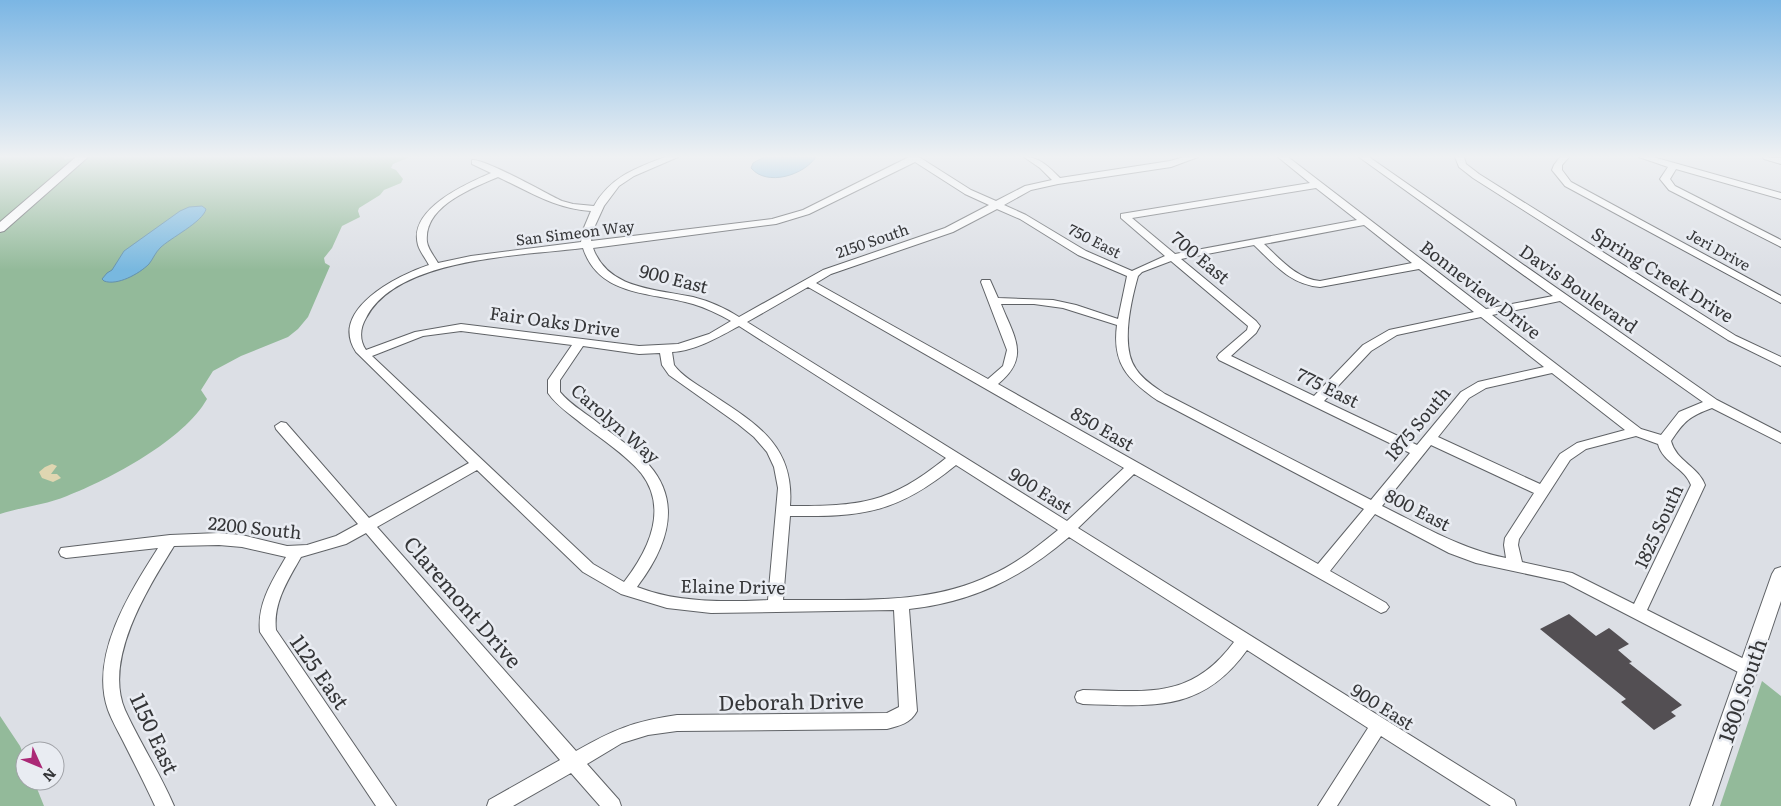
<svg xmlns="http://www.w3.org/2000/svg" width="1781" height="806" viewBox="0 0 1781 806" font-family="Literata,serif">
  <rect width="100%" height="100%" fill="#dcdfe5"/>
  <path fill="#93ba9a" d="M0,157H64V159L78,157H410L393,164L391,168L396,170L403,179L401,183L384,190L380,195L359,208L358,211L360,217L342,226L332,248L324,258L325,263L330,266L308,317L298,329L288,337L241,356L213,371L201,390L207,399C184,440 110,479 67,496C45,505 22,507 0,514Z
    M1762,681L1781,696V806H1720Z
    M0,716L20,746L25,758V781H34L44,806H0Z"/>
  <path fill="#dfd6b1" d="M52,464L57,466L51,474H57L61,478L53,482L42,478L39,472L45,467Z"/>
  <path fill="#78b8df" stroke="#6491ad" d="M764,157H816C804,175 767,187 751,168L753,163Z
    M202,206L206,209C203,222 170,238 160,248C155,253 153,259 149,264C139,274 117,286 104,281L102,279L107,273L112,270L124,251L180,211L189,207Z"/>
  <path fill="#534f53" d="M1569,614L1596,636L1609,628L1629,644L1618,650L1632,662L1629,663L1682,705L1671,712L1676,716L1654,730L1621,702L1626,699L1540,629Z"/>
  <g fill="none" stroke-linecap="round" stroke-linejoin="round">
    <defs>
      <path id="minor" d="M665,157H678L634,176L619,186L604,206L593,230L591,241L772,219L803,210L909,157H919L971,190L996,201L1025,186L1052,180L1040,168L1024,157C1040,157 1049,167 1060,178L1170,161L1184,157H1198L1171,167L1058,184L1031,190L1004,205L1026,215L1086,251L1132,271L1165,256L1121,218V214L1310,183L1278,157H1288L1486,309L1553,296L1359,157H1369L1717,400L1781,433V443L1712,408C1690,416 1684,421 1671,441C1676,461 1698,466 1705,485L1647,610L1754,664L1756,669L1754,674L1748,676L1742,674L1564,582L1476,563L1449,553L1375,514L1330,571L1386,603L1389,607L1386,611L1381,613L1134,474L1078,528L1514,800L1516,806H1491L1381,736L1337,806H1318L1368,728L1247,650C1202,713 1152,706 1083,704L1077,702L1075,697L1077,692L1083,690C1147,691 1191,700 1234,642L1069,537C1021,578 973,602 909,609L917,711C911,723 899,726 887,729L677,731L648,735L622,743L587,764L619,800L621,806H600L571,773L513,806H487L489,800L560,760L366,533L346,544L301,557C288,580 273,603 276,630L396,806H376L260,632C257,604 272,581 286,557L242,547L219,545L174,546C148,588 103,659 125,710C140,743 160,773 174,806H155C145,784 134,763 123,741C118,731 112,721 108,710C89,656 130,592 158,548L66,558L61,556L59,552L61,548L170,535L219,533L242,535L287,546L307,545L336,536L358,524L276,429L275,426L281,422L286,423L369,518L469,463L356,352C328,310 398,275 429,265C426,259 420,252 418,245C408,209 466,184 491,173L472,164V160C484,158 547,194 562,201L573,204L594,206C610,177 636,168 665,157ZM915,162L965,194L989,205L945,228L823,270L739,317C725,308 709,301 693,297C657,289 608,290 593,248L776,224L809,214ZM498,177C530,192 556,209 591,211L583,230L581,242L471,256L438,263C434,256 428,249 427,242C423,206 473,188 498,177ZM1316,188L1357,220L1175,254L1132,218ZM997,209L1020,219L1078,255L1127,276L1118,319L1076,305L1053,300L998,298L990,280H982L981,282L1007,350L1003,366L988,379L816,283L831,274L953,232ZM1364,225L1412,263L1320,281C1297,279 1280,259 1264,244ZM1254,245C1274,264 1291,285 1320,287L1419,269L1474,312L1389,330L1363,345L1314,396L1231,356L1256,333L1260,326L1256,321L1181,259ZM583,248C599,297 652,292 693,304C706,308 719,314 731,321L709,334L678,344L639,346L461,324L415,332L366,350C359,340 360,328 366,318C397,257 522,256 583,248ZM1171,261L1248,326L1247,330L1219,354L1217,357L1219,360L1410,453L1371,500L1165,394C1155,387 1143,380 1136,369C1120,347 1131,301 1138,276L1142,272ZM808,287L1124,468L1067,521L747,322ZM1560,301L1703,402L1679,412L1661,435L1641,429L1492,315ZM1001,304H1034L1063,308L1117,325C1112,363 1127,379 1157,400L1364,509L1318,564L998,384C1031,357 1014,337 1001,304ZM1481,317L1544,367L1478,382L1461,392L1417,445L1324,401L1371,351L1397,335ZM739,326L946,458C889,504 861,506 790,506C795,443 753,422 707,391C696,384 682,376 674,365L672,352C695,351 719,337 739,326ZM461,331L572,345L548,380V393C557,406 570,414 582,424C601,439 625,454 641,473C669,509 648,551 624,582L593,564L372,356L423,336ZM583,346L639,354L660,353L662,365L669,375L738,424L754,437L767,452L774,467L778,488L768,600C724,602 678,603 637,587C665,550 684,505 649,465C634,447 611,434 593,419C582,411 569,403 560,392V380ZM1552,373L1625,430L1577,443L1560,454L1540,484L1438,437L1469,398L1486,388ZM1636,436L1658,444C1663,463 1685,468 1691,485L1634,604L1572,573L1522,562L1518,545L1519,539L1570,460L1586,449ZM1431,445L1534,493L1505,538L1504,545L1506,558C1461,549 1423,526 1382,506ZM956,465L1058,530C1037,547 1016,564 991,575C928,606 852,599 783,600L790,516C864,517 897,513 956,465ZM477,470L583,572L621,594L667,608L711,613L894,610L899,707L887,713L677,715C634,721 613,730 576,751L377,527Z
        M1455,157H1464L1466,164L1479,174L1736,336L1781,357V366L1728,340L1473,178L1459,167Z
        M1560,157H1569L1562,165V170L1571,182L1781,296V303L1565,186L1552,170L1554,165Z
        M1639,157H1653L1781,193V199L1676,169L1670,179L1675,186L1781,240V247L1669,190L1660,179L1668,167Z
        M1763,157L1781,158V164L1764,159Z"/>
      <path id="major" d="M76,157H88L4,231L0,232V222Z
        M1781,567V601L1712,806H1690L1772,574L1775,569Z"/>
    </defs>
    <use href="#minor" stroke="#5f6266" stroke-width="2"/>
    <use href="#major" stroke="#5f6266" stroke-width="2"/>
    <use href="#minor" fill="#fff" fill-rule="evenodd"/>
    <use href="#major" fill="#fff" fill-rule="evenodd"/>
  </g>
  <linearGradient id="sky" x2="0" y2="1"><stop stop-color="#7bb6e4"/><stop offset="0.58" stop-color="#eff1f3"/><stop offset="1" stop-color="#eff1f3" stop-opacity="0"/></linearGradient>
  <rect width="1781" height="270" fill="url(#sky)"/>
  <g text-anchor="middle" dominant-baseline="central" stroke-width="5" stroke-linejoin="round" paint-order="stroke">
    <g font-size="15" fill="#353638" stroke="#e9ecf2">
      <text transform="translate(575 232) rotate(-7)">San Simeon Way</text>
      <text transform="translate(872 240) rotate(-19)">2150 South</text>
      <text transform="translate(1095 240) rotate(27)">750 East</text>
      <text transform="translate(1719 249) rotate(29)">Jeri Drive</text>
    </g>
    <g font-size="18" fill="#353638" stroke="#e9ecf2">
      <text transform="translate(1201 257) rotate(40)">700 East</text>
      <text transform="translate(1663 274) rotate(32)">Spring Creek Drive</text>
      <text transform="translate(674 278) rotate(14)">900 East</text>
      <text transform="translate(1579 288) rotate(35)">Davis Boulevard</text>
      <text transform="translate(1481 289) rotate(38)">Bonneview Drive</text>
      <text transform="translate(555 321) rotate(8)">Fair Oaks Drive</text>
      <text transform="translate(1328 387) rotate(26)">775 East</text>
      <text transform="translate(616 423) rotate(41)">Carolyn Way</text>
      <text transform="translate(1417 423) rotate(-50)">1875 South</text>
      <text transform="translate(1103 428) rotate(30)">850 East</text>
      <text transform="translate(1041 490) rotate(32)">900 East</text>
      <text transform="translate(1418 509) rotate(27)">800 East</text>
      <text transform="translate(1658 526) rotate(-65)">1825 South</text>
      <text transform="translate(255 527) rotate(6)">2200 South</text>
      <text transform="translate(733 586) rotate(1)">Elaine Drive</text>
      <text transform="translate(1383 706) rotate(32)">900 East</text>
    </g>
    <g font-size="21" fill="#353638" stroke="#e9ecf2">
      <text transform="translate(464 601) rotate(49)">Claremont Drive</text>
      <text transform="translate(321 671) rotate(55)">1125 East</text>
      <text transform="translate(1741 690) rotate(-71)">1800 South</text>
      <text transform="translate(791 700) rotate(-1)">Deborah Drive</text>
      <text transform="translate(156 733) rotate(65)">1150 East</text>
    </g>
  </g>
  <g transform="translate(40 766) rotate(134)"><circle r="24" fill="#e9ecf2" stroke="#a1a3a8"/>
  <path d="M0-4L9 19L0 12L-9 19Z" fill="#ab2976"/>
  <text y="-8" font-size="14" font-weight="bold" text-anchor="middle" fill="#353638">N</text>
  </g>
</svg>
